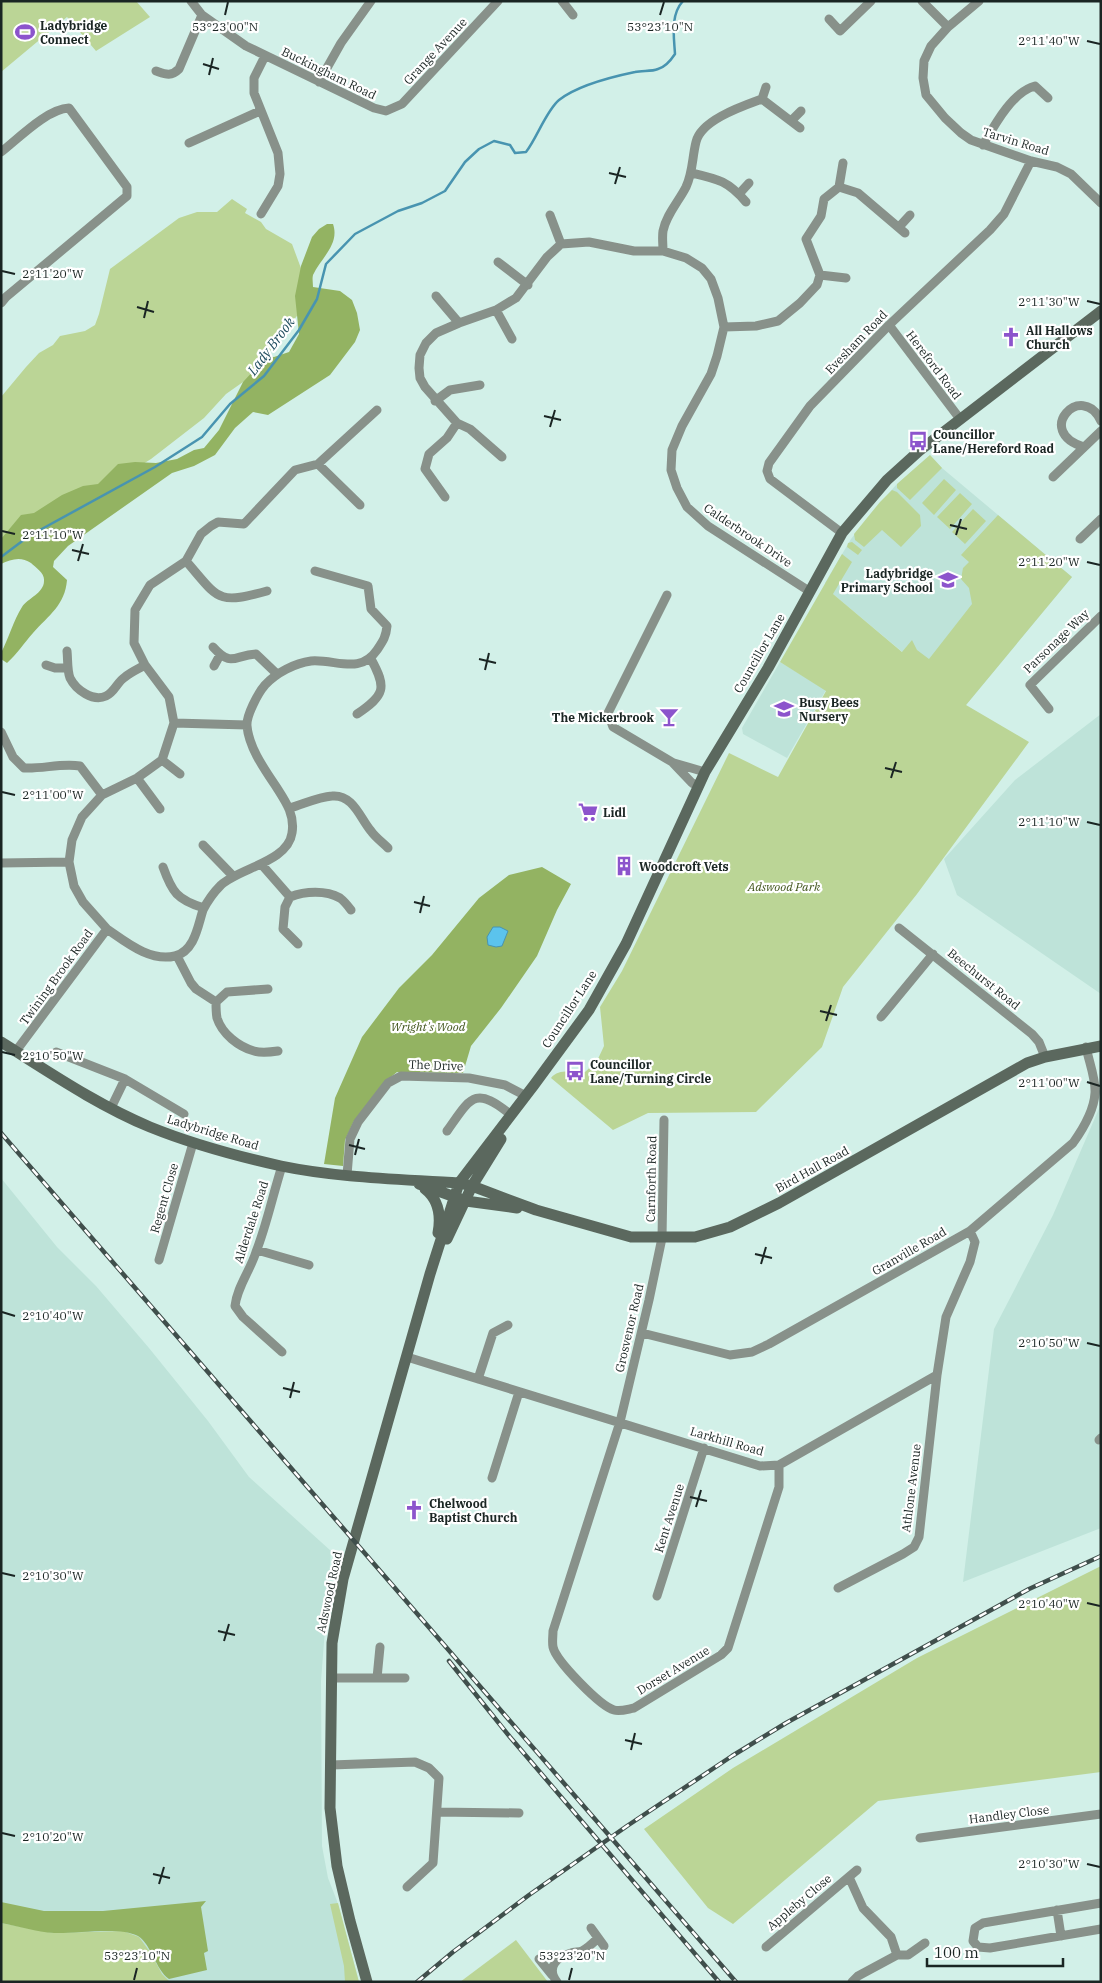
<svg xmlns="http://www.w3.org/2000/svg" width="1102" height="1983" viewBox="0 0 1102 1983" font-family="'IBM Plex Serif',serif">
  <rect width="100%" height="100%" fill="#d2f0e8"/>
  <path fill="#bee3d9" d="M930,455L942,468L1072,577L966,705L828,590L825,583L851,539L872,512L896,485Z
    M780,662L826,690L787,758L743,734L742,728Z
    M1101,714V994L957,895L944,859L1015,780Z
    M1101,1104V1528L963,1582L994,1329L1053,1215Z
    M1,1178L57,1247L96,1286L149,1348L208,1421L249,1477L331,1551L321,1681L322,1846L328,1878L337,1901L359,1982H1Z"/>
  <path fill="#bbd596" d="M1,1H136L150,17L96,51L67,17L1,72Z
    M232,199L247,209L245,213L261,222L266,229L292,244L312,298L286,329L253,375L226,394L204,418L151,459L101,490L1,556V397L26,367L39,353L53,345L60,336L85,331L95,325L99,314L110,269L179,218L197,212H217Z
    M930,455L942,468L910,500L897,488V484Z
    M944,479L956,490L934,515L922,503Z
    M892,490L897,492L920,515L921,526L901,547L882,530L864,547L855,540L854,534L880,502Z
    M960,493L972,504L950,529L937,517Z
    M973,509L986,521L965,544L952,532Z
    M998,515L1072,577L966,705L1029,742L917,894L843,987L822,1047L756,1112L648,1113L613,1130L551,1078C559,1068 573,1073 585,1072L597,1061L604,1046L600,1007L622,971L729,753L778,777L826,691L780,662L842,554L852,562L833,594L902,652L912,640L917,650L929,659L972,604L969,588L961,579L963,568L969,562L961,555Z
    M852,542L862,550L858,555L847,547L848,543Z
    M1101,1566V1772L878,1801L733,1924L708,1908L644,1829L733,1768L917,1658Z
    M338,1903L359,1982H345L344,1966L330,1904Z
    M1,1923L53,1933L123,1931L139,1937L150,1952L162,1974L170,1982H1Z
    M516,1940L548,1982H460Z"/>
  <path fill="#93b362" d="M327,224H333C340,244 321,258 313,275C312,279 313,283 313,287L340,291L352,300L357,313L360,330L355,342L330,375L268,415L253,412L235,428L215,455L194,466L172,473L68,546L54,561L53,567L67,580C65,605 49,615 33,633C24,643 17,654 7,663L1,659V653C8,640 14,619 22,607C28,598 44,593 44,581C45,573 36,568 31,563C21,556 11,559 1,564V539L21,515L34,513L62,495L83,486L98,484L118,464L135,462L156,463L177,459L194,450L204,448L219,430L243,382L267,356L274,357L289,352L299,334L295,296L301,266L312,237L319,229Z
    M542,867L571,884L557,910L537,956L501,1008L471,1046L463,1073L397,1072L385,1082L354,1121L345,1140L343,1166L324,1164L335,1098L362,1037L399,988L432,955L479,898L509,875Z
    M206,1901L201,1907L208,1951L204,1953L207,1970L169,1979C155,1969 152,1945 138,1936C120,1926 76,1934 54,1933C37,1932 18,1926 1,1923V1902L44,1911H103Z"/>
  <path fill="#5bc3ed" stroke="#4894b0" d="M493,927H500L508,931L502,946L496,947L488,945L487,937Z"/>
  <g fill="none" stroke-linecap="round" stroke-linejoin="round">
    <path stroke="#4894b0" stroke-width="2.5" d="M1,557L29,536L155,467L202,437L230,404L264,376L299,330L317,299L326,264L355,234L398,211L422,203L445,191L465,162L479,149L494,141L510,145L515,153L526,152C537,138 546,111 559,100C578,85 611,77 635,72C642,70 651,72 658,69C666,67 671,60 675,54C674,37 670,15 683,1"/>
    <path stroke="#88918a" stroke-width="9" d="M191,1L202,15L246,46L374,108L386,111L402,104L498,1
      M562,1L573,15
      M922,1L948,27
      M979,1L948,27L931,46L924,61L923,78L926,95L945,118L961,133L971,140L1031,161L1057,167L1071,174L1101,203
      M829,19L840,31L871,1
      M156,71C165,74 171,77 179,69L202,15
      M319,82L341,43L371,1
      M762,99L766,87
      M792,120L801,111
      M189,143L260,111
      M983,145C994,126 1012,92 1035,86L1048,98
      M1,152C19,138 47,109 69,108L127,187V196L6,297L1,303
      M692,173C718,179 728,181 746,202
      M839,187L843,163
      M739,194L749,183
      M261,214L278,186L280,174L278,153L254,93V78L265,56
      M550,215L561,244
      M899,227L910,215
      M663,251C663,244 662,237 663,231C666,215 679,201 686,187C693,172 692,158 696,142C701,120 743,106 762,99L800,128
      M498,262L528,285
      M820,275L846,278
      M436,296L459,323
      M496,310L512,339
      M889,325L960,419
      M724,327L756,326L778,321L800,303L817,285L820,275L806,239L821,216L824,199L839,187L858,193L905,233
      M435,401L450,390L480,385
      M1084,447C1033,432 1082,380 1101,421
      M502,457L470,429L457,423L425,387L420,378L419,368L420,355L426,343L436,333L459,323L496,310L516,298L547,257L561,244L589,242L634,251H663L686,258L702,268L711,279L718,298L724,327L717,356L711,374L682,426L672,450L671,470L677,488L687,507L708,526L809,591
      M318,464L377,410
      M1053,477L1101,431
      M445,497L425,469L429,454L447,438L457,423
      M842,533L770,479L767,471L769,463L810,406L889,325L990,230L1004,214L1031,161
      M1080,539L1101,519
      M186,561C219,599 216,605 267,591
      M667,595L608,713L613,727L672,762L692,783L699,786
      M213,647C232,668 234,655 256,654L277,674
      M67,651C68,660 67,670 70,678C76,690 93,702 106,696C115,692 117,682 125,677C131,672 138,669 145,665
      M46,665L55,668H67
      M214,666L220,655
      M1049,709L1030,685L1101,616
      M357,714C385,695 387,688 371,659
      M174,723L247,725
      M1,732L13,757L24,768C43,769 61,763 80,766L102,795
      M162,760L180,774
      M674,763L705,772
      M137,778L160,809
      M290,808C304,804 318,797 332,796C353,794 360,818 371,831C375,837 382,842 388,848
      M203,845L233,876
      M1,863L69,862
      M262,865L290,897C305,891 326,890 340,898C344,901 348,906 351,910
      M163,867C172,892 177,900 204,908
      M290,897L285,907L283,929L298,944
      M899,928L1032,1034L1039,1042L1045,1057
      M107,929C126,942 150,962 175,956C195,951 198,925 203,910C207,902 215,891 221,885C239,868 288,862 292,833C295,815 286,802 277,788C265,770 249,748 247,726C246,716 258,693 265,685C276,673 295,663 311,661C336,659 360,675 377,650C383,641 386,637 387,626L371,609L368,586L315,571
      M177,956L191,983L196,989L216,1002C216,1007 216,1013 217,1018C222,1034 239,1047 254,1051C261,1053 271,1052 278,1051
      M216,1002L227,992L268,989
      M881,1017L933,954
      M16,1051L107,929L83,902L74,886L69,862L72,840L82,817L102,795L137,778L162,760L174,723L169,697L145,665L134,643L135,610L150,585L186,561L201,534L211,526L218,522L244,524L295,470L318,464L360,505
      M56,1052L125,1079
      M111,1108L125,1079L184,1114
      M664,1120L662,1238L649,1300L620,1422L553,1631C553,1636 552,1642 553,1647C556,1661 600,1706 614,1710C620,1712 628,1709 634,1708L721,1655L728,1648L779,1487V1465
      M447,1131C470,1099 474,1084 511,1115
      M282,1166C273,1194 267,1224 256,1252C250,1271 237,1287 235,1306L243,1317L282,1352
      M347,1175L350,1139L358,1122L388,1083L401,1076L469,1078L505,1085L526,1096
      M257,1250L309,1265
      M159,1260L193,1143
      M642,1333L730,1355L752,1352L769,1344L970,1231L1073,1143C1083,1129 1094,1111 1095,1093C1096,1079 1089,1062 1086,1047
      M407,1357L760,1466L779,1465L937,1375L946,1317L970,1262L975,1242L970,1231
      M478,1379L493,1333L508,1325
      M1099,1440L1101,1438
      M492,1478L519,1392
      M838,1588L903,1554L914,1547L919,1537L937,1375
      M657,1596L704,1448
      M332,1678H405
      M377,1678L380,1647
      M331,1765L415,1762L429,1768L439,1778L433,1863L407,1887
      M437,1812L519,1813
      M920,1838L1101,1814
      M849,1877L863,1908L891,1937L897,1955L858,1976L852,1982
      M1101,1903L983,1923L975,1928L973,1941L978,1947L990,1948L1101,1929
      M1057,1910L1061,1936
      M591,1928L604,1946
      M766,1947L857,1870
      M897,1955H908L925,1943
      M539,1959L552,1975
      M557,1982C546,1968 556,1957 571,1953C574,1952 579,1952 582,1951C588,1948 594,1942 598,1938"/>
    <path stroke="#5b685e" stroke-width="11" d="M1,1042C49,1072 97,1105 150,1127C192,1144 236,1156 281,1166C339,1178 400,1179 459,1183L472,1186L536,1210L631,1237H695L730,1227L779,1203L1027,1063L1045,1057L1101,1046
      M419,1184L466,1201L517,1208
      M425,1189C439,1200 441,1217 438,1233
      M447,1239L472,1186L501,1139
      M367,1982L350,1921L337,1866L330,1808L332,1643L343,1579L430,1274L459,1183L534,1085L589,1010L626,944L705,772L768,668L842,533L887,480L919,451L1101,311"/>
    <defs>
      <path id="rail" d="M1,1133L736,1982
        M449,1661L510,1737L719,1982
        M417,1982L453,1952L529,1895L627,1826L732,1756L786,1723L1029,1589L1101,1556"/>
    </defs>
    <use href="#rail" stroke="#404f4c" stroke-width="4.5"/>
    <use href="#rail" stroke="#fff" stroke-width="2.5" stroke-dasharray="8" stroke-linecap="butt"/>
  </g>
  <path fill="none" stroke="#1a2523" stroke-width="2" d="M225,15L228,2M660,15L664,2M1087,41L1100,44M203,64L219,69M209,75L213,58M609,173L626,177M615,184L620,167M2,271L15,274M1087,301L1100,304M137,307L154,312M144,318L148,301M544,416L561,420M550,427L555,410M950,525L967,529M2,531L15,534M956,535L961,519M72,550L89,554M78,561L83,544M1087,562L1100,565M479,659L496,663M485,670L489,653M885,768L902,772M891,778L896,762M2,792L15,795M1087,822L1100,825M414,902L430,906M420,913L424,896M820,1011L837,1015M826,1021L831,1005M2,1052L15,1055M1087,1082L1100,1086M349,1145L365,1149M355,1155L359,1139M755,1254L772,1258M761,1264L766,1247M2,1312L15,1316M1087,1343L1100,1346M283,1388L300,1392M290,1398L294,1382M690,1497L707,1501M696,1507L701,1490M2,1573L15,1576M1087,1603L1100,1606M218,1631L235,1635M224,1641L229,1624M625,1740L642,1744M631,1750L635,1733M2,1833L15,1836M1087,1864L1100,1867M153,1874L170,1878M159,1884L164,1867M134,1980L137,1968M569,1980L572,1968"/>
  <defs>
    <symbol id="stadium-bare" viewBox="-9 -9 18 18"><path d="M0-5a6.5 5 0 1 0 0 10a6.5 5 0 1 0 0-10ZM-3.5-1.8h7v3.6h-7Z" fill="#8c54cc" stroke="#fff" stroke-width="2.5" paint-order="stroke"/></symbol>
    <symbol id="church-bare" viewBox="-9 -9 18 18"><path d="M-1.2-6h2.4v3.5h3.3v2.4h-3.3V6h-2.4V-.1h-3.3v-2.4h3.3Z" fill="#8c54cc" stroke="#fff" stroke-width="2.5" paint-order="stroke"/></symbol>
    <symbol id="bus-bare" viewBox="-9 -9 18 18"><path d="M-5-6H5V4H4V6H2V4H-2V6H-4V4H-5ZM-3.5-4V0h7V-4ZM-3.5 1.2v1.5H-2V1.2ZM2 1.2v1.5H3.5V1.2Z" fill="#8c54cc" stroke="#fff" stroke-width="2.5" paint-order="stroke"/></symbol>
    <symbol id="school-bare" viewBox="-9 -9 18 18"><path d="M0-5L7-2L0 1L-7-2ZM-4 1L0 2.5L4 1V4Q0 6-4 4Z" fill="#8c54cc" stroke="#fff" stroke-width="2.5" paint-order="stroke"/></symbol>
    <symbol id="bar-bare" viewBox="-9 -9 18 18"><path d="M-6-5H6L.8 .8V4.5H3.5V6h-7V4.5H-.8V.8Z" fill="#8c54cc" stroke="#fff" stroke-width="2.5" paint-order="stroke"/></symbol>
    <symbol id="supermarket-bare" viewBox="-9 -9 18 18"><path d="M-6-5.5h2.5l.6 2H6L4.5 2H-2.5L-4.4-4H-6ZM-1.5 3.2a1.3 1.3 0 1 0 .1 0ZM3 3.2a1.3 1.3 0 1 0 .1 0Z" fill="#8c54cc" stroke="#fff" stroke-width="2.5" paint-order="stroke"/></symbol>
    <symbol id="building-bare" viewBox="-9 -9 18 18"><path d="M-4-6H4V6H1V3H-1V6H-4ZM-2.5-4.3h1.7v1.8h-1.7ZM.8-4.3h1.7v1.8H.8ZM-2.5-1h1.7V.8h-1.7ZM.8-1h1.7V.8H.8Z" fill="#8c54cc" stroke="#fff" stroke-width="2.5" paint-order="stroke"/></symbol>
  </defs>
  <g fill-rule="evenodd">
    <use href="#stadium-bare" x="11" y="18" width="28" height="28"/>
    <use href="#church-bare" x="997" y="323" width="28" height="28"/>
    <use href="#bus-bare" x="904" y="427" width="28" height="28"/>
    <use href="#school-bare" x="934" y="566" width="28" height="28"/>
    <use href="#school-bare" x="770" y="695" width="28" height="28"/>
    <use href="#bar-bare" x="655" y="703" width="28" height="28"/>
    <use href="#supermarket-bare" x="574" y="798" width="28" height="28"/>
    <use href="#building-bare" x="610" y="852" width="28" height="28"/>
    <use href="#bus-bare" x="561" y="1057" width="28" height="28"/>
    <use href="#church-bare" x="400" y="1496" width="28" height="28"/>
  </g>
  <g text-anchor="middle" dominant-baseline="central" stroke-width="4.5" stroke-linejoin="round" paint-order="stroke">
    <g font-size="12" font-weight="bold" fill="#1a2523" stroke="#fff" text-anchor="start">
      <text x="40" y="25">Ladybridge<tspan x="40" dy="14">Connect</tspan></text>
      <text x="1026" y="330">All Hallows<tspan x="1026" dy="14">Church</tspan></text>
      <text x="933" y="434">Councillor<tspan x="933" dy="14">Lane/Hereford Road</tspan></text>
      <text x="933" y="573" text-anchor="end">Ladybridge<tspan x="933" dy="14">Primary School</tspan></text>
      <text x="799" y="702">Busy Bees<tspan x="799" dy="14">Nursery</tspan></text>
      <text x="654" y="717" text-anchor="end">The Mickerbrook</text>
      <text x="603" y="812">Lidl</text>
      <text x="639" y="866">Woodcroft Vets</text>
      <text x="590" y="1064">Councillor<tspan x="590" dy="14">Lane/Turning Circle</tspan></text>
      <text x="429" y="1503">Chelwood<tspan x="429" dy="14">Baptist Church</tspan></text>
    </g>
    <g font-size="12" fill="#1a2523" stroke="#fff">
      <text transform="translate(435 51) rotate(-47)">Grange Avenue</text>
      <text transform="translate(329 73) rotate(26)">Buckingham Road</text>
      <text transform="translate(1016 141) rotate(17)">Tarvin Road</text>
      <text transform="translate(856 342) rotate(-46)">Evesham Road</text>
      <text transform="translate(934 365) rotate(53)">Hereford Road</text>
      <text transform="translate(748 535) rotate(34)">Calderbrook Drive</text>
      <text transform="translate(1056 641) rotate(-44)">Parsonage Way</text>
      <text transform="translate(759 653) rotate(-60)">Councillor Lane</text>
      <text transform="translate(56 977) rotate(-54)">Twining Brook Road</text>
      <text transform="translate(984 979) rotate(39)">Beechurst Road</text>
      <text transform="translate(569 1009) rotate(-57)">Councillor Lane</text>
      <text transform="translate(436 1065) rotate(2)">The Drive</text>
      <text transform="translate(213 1132) rotate(17)">Ladybridge Road</text>
      <text transform="translate(812 1169) rotate(-29)">Bird Hall Road</text>
      <text transform="translate(651 1179) rotate(-89)">Carnforth Road</text>
      <text transform="translate(164 1198) rotate(-74)">Regent Close</text>
      <text transform="translate(251 1222) rotate(-72)">Alderdale Road</text>
      <text transform="translate(909 1251) rotate(-30)">Granville Road</text>
      <text transform="translate(629 1328) rotate(-77)">Grosvenor Road</text>
      <text transform="translate(727 1441) rotate(16)">Larkhill Road</text>
      <text transform="translate(911 1488) rotate(-83)">Athlone Avenue</text>
      <text transform="translate(669 1518) rotate(-72)">Kent Avenue</text>
      <text transform="translate(329 1592) rotate(-78)">Adswood Road</text>
      <text transform="translate(673 1670) rotate(-31)">Dorset Avenue</text>
      <text transform="translate(1009 1814) rotate(-7)">Handley Close</text>
      <text transform="translate(799 1902) rotate(-40)">Appleby Close</text>
    </g>
    <g font-size="12" font-style="italic" fill="#3e5219" stroke="#fff">
      <text x="784" y="886">Adswood Park</text>
      <text x="428" y="1026">Wright's Wood</text>
    </g>
    <g font-size="14" font-style="italic" fill="#224e60" stroke="#fff">
      <text transform="translate(271 346) rotate(-53)">Lady Brook</text>
    </g>
  </g>
  <g font-size="12" text-anchor="middle" fill="#1a2523" stroke="#fff" stroke-width="4.5" stroke-linejoin="round" paint-order="stroke">
    <text x="225" y="31">53°23'00"N</text>
    <text x="660" y="31">53°23'10"N</text>
    <text x="1049" y="45">2°11'40"W</text>
    <text x="53" y="278">2°11'20"W</text>
    <text x="1049" y="306">2°11'30"W</text>
    <text x="53" y="539">2°11'10"W</text>
    <text x="1049" y="566">2°11'20"W</text>
    <text x="53" y="799">2°11'00"W</text>
    <text x="1049" y="826">2°11'10"W</text>
    <text x="53" y="1060">2°10'50"W</text>
    <text x="1049" y="1087">2°11'00"W</text>
    <text x="53" y="1320">2°10'40"W</text>
    <text x="1049" y="1347">2°10'50"W</text>
    <text x="53" y="1580">2°10'30"W</text>
    <text x="1049" y="1608">2°10'40"W</text>
    <text x="53" y="1841">2°10'20"W</text>
    <text x="1049" y="1868">2°10'30"W</text>
    <text x="137" y="1960">53°23'10"N</text>
    <text x="572" y="1960">53°23'20"N</text>
  </g>
  <rect width="1102" height="1983" fill="none" stroke="#1a2523" stroke-width="5"/>
  <path d="M927 1958v8h136v-8" fill="none" stroke="#1a2523" stroke-width="2.5"/>
  <text x="934" y="1958" font-size="15" fill="#1a2523" stroke="#ffffff" stroke-width="4" paint-order="stroke">100 m</text>
</svg>
